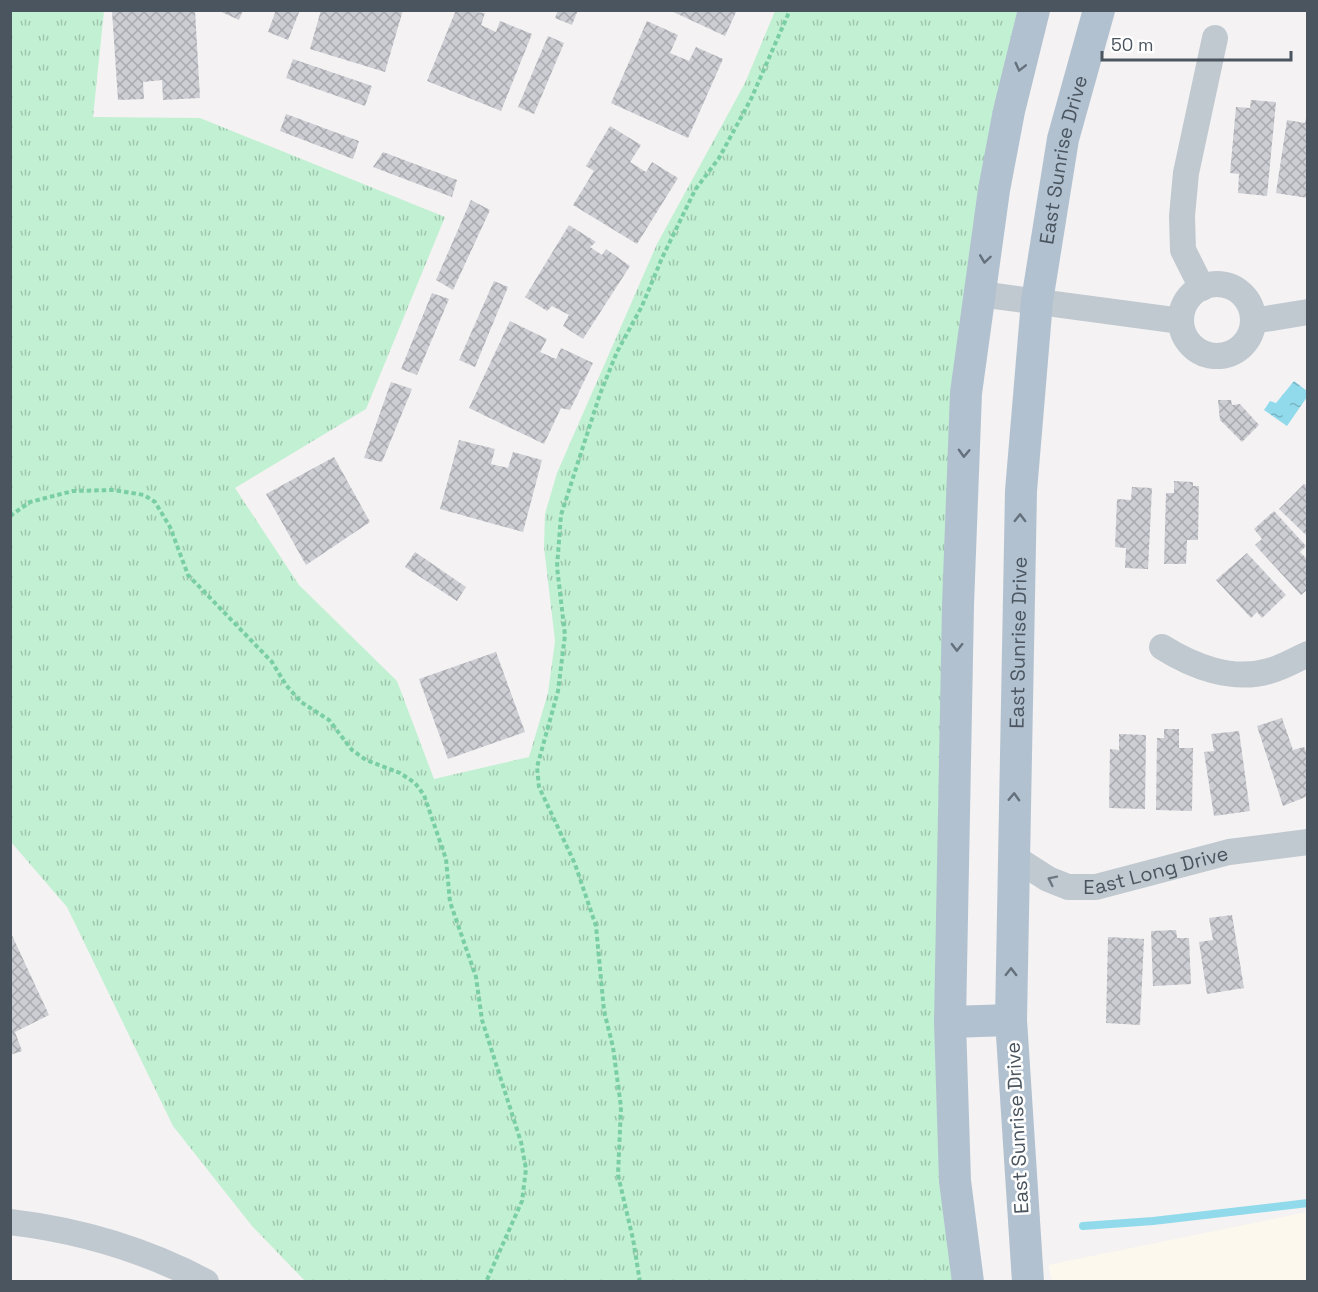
<svg xmlns="http://www.w3.org/2000/svg" width="1318" height="1292" viewBox="0 0 1318 1292" font-family="'Space Grotesk',sans-serif">
  <defs>
    <pattern id="grass-tufts" width="24" height="20" patternUnits="userSpaceOnUse" patternTransform="scale(1.5)"><rect width="24" height="20" fill="#c2f0d3"/><path d="M3 7l-1-3M5 7V3M7 7l1-3M15 17l-1-3M17 17v-4M19 17l1-3" fill="none" stroke="#a0c5ae"/></pattern>
    <pattern id="water-ripples" width="26" height="14" patternUnits="userSpaceOnUse" patternTransform="scale(1.5)"><rect width="26" height="14" fill="#90daec"/><path d="M2 4q2-2 4 0t4 0M15 11q2-2 4 0t4 0" fill="none" stroke="#78b4c2"/></pattern>
    <pattern id="building-cross-hatch" width="8" height="8" patternUnits="userSpaceOnUse" patternTransform="scale(1.5)"><rect width="8" height="8" fill="#ccced4"/><path d="M0 0l8 8M0 8l8-8" fill="none" stroke="#a8aaaf"/></pattern>
  </defs>
  <rect width="100%" height="100%" fill="#f4f2f2"/>
  <path fill="#fcf8ed" d="M1307,1212V1281H1052L1048,1265Z"/>
  <path fill="url(#grass-tufts)" d="M10,11H104L93,117L200,118L445,217L366,409L235,488L299,585L397,681L434,779L529,757L548,693L555,641L544,547L545,514L557,473L657,244L745,83L775,11H1034L1009,111L958,605L968,1281H305L252,1226L173,1126L67,907L11,842Z"/>
  <path fill="url(#water-ripples)" d="M1294,381L1307,391V397L1287,426L1264,410L1270,401L1276,403Z"/>
  <g fill="none" stroke-linecap="round" stroke-linejoin="round">
    <path stroke="#90daec" stroke-width="8" d="M1083,1226L1153,1221L1308,1203"/>
  </g>
  <path fill="url(#building-cross-hatch)" d="M195,10L200,98L163,100L162,80L143,82L144,99L118,100L112,11Z
    M217,10H243L239,20Z
    M276,10H300L288,40L268,32Z
    M321,10H403L385,72L310,49Z
    M456,10L485,13L481,25L496,32L500,21L532,34L501,111L427,81Z
    M558,10H578L572,25L555,18Z
    M669,10H737L725,36Z
    M647,21L678,35L670,53L689,61L696,47L723,59L688,138L611,103Z
    M548,36L564,43L534,114L518,107Z
    M293,59L372,86L365,106L286,78Z
    M1251,100L1276,102L1267,196L1238,193L1239,174L1230,173L1236,107L1250,108Z
    M286,114L359,141L353,159L280,131Z
    M1306,118L1308,198L1276,193L1287,120L1305,123Z
    M610,126L641,145L630,162L646,172L652,162L678,178L637,244L573,205L594,171L586,166Z
    M383,152L457,180L452,197L373,167Z
    M471,200L490,210L453,290L436,280Z
    M569,225L596,242L590,247L602,255L606,249L630,266L583,339L563,326L569,315L552,306L547,311L525,297Z
    M494,281L508,287L475,367L459,360Z
    M432,293L449,299L417,375L401,369Z
    M510,321L547,339L540,352L556,359L561,348L593,363L570,410L561,408L544,444L469,408Z
    M391,382L412,389L382,462L364,458Z
    M1218,400H1231L1232,405L1240,404L1259,425L1242,442L1220,420Z
    M459,440L495,449L491,464L508,468L513,452L542,460L523,532L440,509Z
    M334,457L370,522L306,565L266,494Z
    M1174,481L1193,482V486H1199L1198,540H1187L1186,564H1164L1166,493H1174Z
    M1304,484L1308,487V537L1279,509Z
    M1132,487L1152,488L1148,569L1125,568L1126,548L1115,547L1117,499L1131,500Z
    M1274,511L1306,546L1300,552L1308,560V589L1301,595L1255,545L1262,539L1254,529Z
    M415,552L466,587L457,601L405,567Z
    M1247,553L1286,595L1262,618L1257,612L1251,618L1216,580Z
    M496,652L525,732L448,759L419,679Z
    M1282,718L1293,750L1304,747L1308,756V796L1283,806L1257,726Z
    M1164,729H1179V748H1193L1192,811L1156,810L1157,738H1164Z
    M1239,731L1250,811L1214,816L1204,752L1214,751L1211,734Z
    M1119,734L1146,735L1145,809L1109,808L1110,749L1119,750Z
    M1232,915L1244,988L1207,994L1199,942L1213,940L1209,918Z
    M1176,930L1177,938H1189L1191,984L1153,986L1151,931Z
    M10,931L49,1015L15,1032L22,1051L10,1055Z
    M1108,937L1144,939L1140,1025L1106,1023Z"/>
  <g fill="none" stroke-linecap="round" stroke-linejoin="round">
    <path stroke="#7acea4" stroke-width="4" stroke-dasharray="4.5 3" stroke-linecap="butt" d="M10,516L30,502L73,491L114,490L144,495L155,502L170,527L188,575L272,662L286,685L301,702L329,720L352,750L366,760L400,773L415,783L424,795L446,859L450,902L476,977L482,1020L521,1142L526,1169L522,1201L486,1282
      M640,1282L633,1239L618,1175L621,1107L613,1047L604,1011L596,926L575,864L539,787L537,767L558,691L565,635L557,567L561,515L600,394L617,352L642,306L662,258L695,190L719,158L751,99L790,10"/>
    <g stroke="#c0c9d0" stroke-width="26">
      <circle cx="1217" cy="320" r="36"/>
      <path d="M1202,288L1183,250L1182,216L1186,173L1215,38"/>
      <path d="M980,294L1181,321"/>
      <path d="M1253,321L1308,312"/>
      <path d="M1162,647C1192,666 1232,682 1269,671C1282,668 1295,660 1308,654"/>
      <path id="s1" d="M1012,856L1048,879L1068,887H1096L1229,852L1308,842"/>
      <path d="M10,1222C77,1230 146,1250 206,1282"/>
    </g>
    <g stroke="#b2c1d0" stroke-width="32">
      <path d="M950,1022L1011,1020"/>
      <path d="M968,1282L955,1181L950,1022L958,605L966,393L994,190L1009,111L1034,10"/>
      <path id="s2" d="M1028,1282L1011,1020L1021,491L1037,301L1063,139L1099,10"/>
    </g>
  </g>
  <defs><path id="oneway-chevron" d="M-2-3.5L2.5 0L-2 3.5" fill="none" stroke-width="1.6" stroke-linecap="round" stroke-linejoin="round" transform="scale(1.5)"/></defs>
  <g stroke="#64707b">
    <use href="#oneway-chevron" transform="translate(1020 67) rotate(104)"/>
    <use href="#oneway-chevron" transform="translate(985 259) rotate(98)"/>
    <use href="#oneway-chevron" transform="translate(964 453) rotate(92)"/>
    <use href="#oneway-chevron" transform="translate(1020 518) rotate(-89)"/>
    <use href="#oneway-chevron" transform="translate(957 647) rotate(91)"/>
    <use href="#oneway-chevron" transform="translate(1014 797) rotate(-88)"/>
    <use href="#oneway-chevron" transform="translate(1011 972) rotate(-89)"/>
  </g>
  <use stroke="#6d7881" href="#oneway-chevron" transform="translate(1052 880) rotate(-154)"/>
  <g text-anchor="middle" dominant-baseline="central" stroke-width="5" stroke-linejoin="round" paint-order="stroke">
    <g font-size="20" fill="#4a555f" stroke="#fff">
      <text stroke="none"><textPath href="#s2" startOffset="1126">East Sunrise Drive</textPath></text>
      <text stroke="none"><textPath href="#s2" startOffset="640">East Sunrise Drive</textPath></text>
      <text stroke="none"><textPath href="#s1" startOffset="154">East Long Drive</textPath></text>
      <text transform="translate(1017 1128) rotate(-93)">East Sunrise Drive</text>
    </g>
  </g>
  <rect width="1318" height="1292" fill="none" stroke="#4a555f" stroke-width="24"/>
  <path d="M1102 51v9h189v-9" fill="none" stroke="#4a555f" stroke-width="3"/>
  <text x="1111" y="51" font-size="18" fill="#4a555f" stroke="#ffffff" stroke-width="4.5" paint-order="stroke">50 m</text>
</svg>
